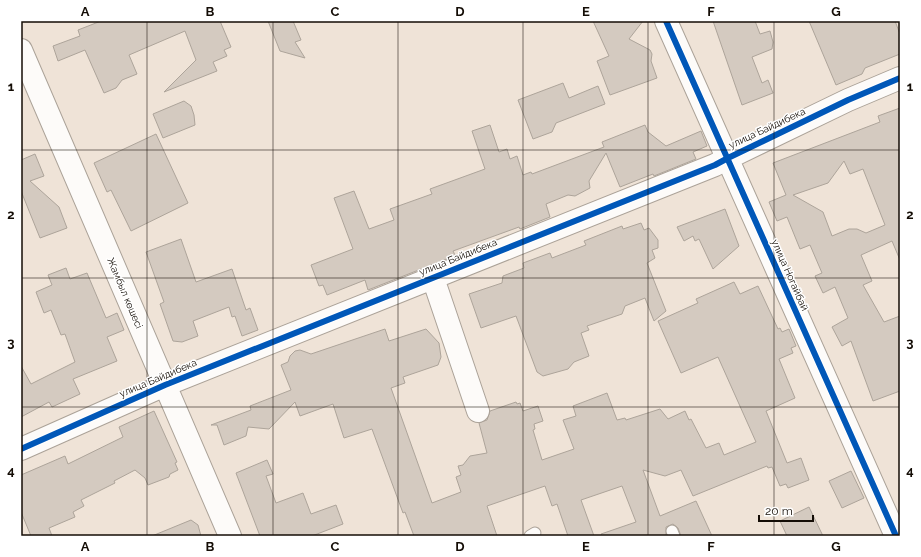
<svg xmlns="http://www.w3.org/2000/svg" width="921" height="557" viewBox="0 0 921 557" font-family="Raleway,sans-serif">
  <rect width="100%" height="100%" fill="#efe3d7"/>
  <path fill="#d4cac0" stroke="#ada49a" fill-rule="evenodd" d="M101,21H220L231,47L224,50L227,56L213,62L217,71L164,92L196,60L185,31L129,55L137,74L122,80L116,88L104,93L85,50L58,61L53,46L80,36L78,30Z
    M268,21H293L301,40L295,42L305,58L280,51Z
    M593,21H643L629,39L650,50L652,54L651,61L657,78L610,95L597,61L609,56Z
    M713,21H755L760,34L770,31L773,42L772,49L752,57L762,83L768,80L773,93L742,105Z
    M809,21H895L900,34V54L865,68L862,74L836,85Z
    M563,83L569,98L598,86L605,104L556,123L552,132L533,139L518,100Z
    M184,101L191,106L194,115L195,125L163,138L153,114Z
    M900,108V260L892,241L861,255L872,281L863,285L884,322L900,316V391L873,401L851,341L842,346L832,327L848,318L835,287L823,293L815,276L822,273L810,245L800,249L787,217L777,221L769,202L786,195L773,163L880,122L878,116ZM844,161L850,174L863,169L885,225L866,233L857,229H849L832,236L823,212L793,195L828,183Z
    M490,125L499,152L507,149L510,159L517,156L523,175L531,172L532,174L604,147L602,142L645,125L648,132L666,146L701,131L707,146L693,152L696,159L654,176L653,174L620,187L606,153L589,181L590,188L575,196L568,195L546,204L550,217L520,229L519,227L453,251L455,255L449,258L368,290L365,280L327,295L323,285L319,286L311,265L353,249L334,198L354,191L369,229L394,220L390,209L432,194L430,189L485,169L472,131Z
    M156,134L188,203L131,231L111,190L107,192L94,163Z
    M35,154L44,176L30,181L59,207L67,228L40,238L21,191V160Z
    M725,209L739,246L713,269L699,239L695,241L693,236L684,241L677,227Z
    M641,223L644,230L649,228L658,240V248L652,250L655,258L647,263L666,311L654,321L645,298L625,306L622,314L587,326L589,330L581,333L589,356L574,362L568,369L543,376L537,372L516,316L481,328L469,294L502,283L503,276L524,268L523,263L550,253L552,258L586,245L584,241L622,226L623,229Z
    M181,239L196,282L232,269L246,310L250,308L258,330L242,336L235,316L232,317L229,307L193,321L198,336L182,342L173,341L160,304L164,302L146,252Z
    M66,268L70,279L87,273L106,318L117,313L124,330L107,337L117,361L73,379L80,394L52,407L49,402L21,417V366L31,384L75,362L65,334L61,335L51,310L44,313L36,292L52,285L48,275Z
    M734,282L740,294L758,286L778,329L780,328L782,332L789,329L796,346L791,348L793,353L779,359L795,398L766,411L787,463L801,458L809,480L788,488L786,484L780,486L772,467L768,468L767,466L693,496L681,470L665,476L643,470L660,516L696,501L712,536H681L678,528L673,524L666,527V536H602L601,534L636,522L622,486L581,500L594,536H568L557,504L552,506L545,486L487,506L497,536H414L405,512L403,513L372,429L344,438L333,404L300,416L295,402L269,429L248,427L246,436L224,445L217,425H211L251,410L250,406L291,390L281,365L288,362L290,356L295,351L300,350L311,354L385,329L389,341L426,329L439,343L441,357L438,365L403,377L405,383L391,388L432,503L461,492L456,477L461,475L458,466L463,465L470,456L487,453L479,423L487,420L490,411L516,402L517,404L520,403L523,411L538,406L543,421L534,424L535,429L533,430L542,460L574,449L563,420L576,416L573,406L607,393L617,420L625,418L626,420L660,409L668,419L685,411L689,420L691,419L706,448L719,443L724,455L756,442L718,357L681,373L658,321L698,303L696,299Z
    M154,411L177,462L175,463L178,470L170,474L169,477L148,485L145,478L135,470L114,481L115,483L81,500L84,506L73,512L75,517L49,528L52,536H31L21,512V475L65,456L68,464L123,437L119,427Z
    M267,460L273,474L266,476L276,503L303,493L311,514L336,505L343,524L312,536H260L236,473Z
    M851,471L864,498L842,508L829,481Z
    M809,507L823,536H787L780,521Z
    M191,520L198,525L201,536H152Z"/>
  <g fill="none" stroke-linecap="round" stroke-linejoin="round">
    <defs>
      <path id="service" d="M672,531L674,536
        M530,536L535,533"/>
      <path id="minor" d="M666,21L896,536
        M21,50L230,536
        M433,278L478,411
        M21,449L165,385L715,165L728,158L848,100L900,78"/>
    </defs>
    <use href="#service" stroke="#aba298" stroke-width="13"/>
    <use href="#minor" stroke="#aba298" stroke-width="24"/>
    <use href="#service" stroke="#fdfbf9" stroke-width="11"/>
    <use href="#minor" stroke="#fdfbf9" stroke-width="22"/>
    <defs>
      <path id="cycleway" d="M666,21L896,536
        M21,449L165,385L715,165L728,158L848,100L900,78"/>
    </defs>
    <use href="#cycleway" stroke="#fff" stroke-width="8"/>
    <use href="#cycleway" stroke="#0057b8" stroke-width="6"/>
  </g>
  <path fill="none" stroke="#140d06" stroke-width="1" stroke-opacity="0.55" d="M147,21V536M273,21V536M398,21V536M523,21V536M648,21V536M774,21V536M21,150H900M21,278H900M21,407H900"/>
  <g text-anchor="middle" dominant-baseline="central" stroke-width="3" stroke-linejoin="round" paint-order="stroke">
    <g font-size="10" fill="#140d06" stroke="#fff">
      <text transform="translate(767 128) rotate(-25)">улица Байдибека</text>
      <text transform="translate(458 257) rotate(-22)">улица Байдибека</text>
      <text transform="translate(790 275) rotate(66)">улица Ногайбай</text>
      <text transform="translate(125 293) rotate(67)">Жамбыл көшесі</text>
      <text transform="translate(158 378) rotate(-23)">улица Байдибека</text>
    </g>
  </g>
  <rect width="921" height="557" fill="none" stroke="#ffffff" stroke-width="44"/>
  <path d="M759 515v6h54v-6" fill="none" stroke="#140d06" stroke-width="2"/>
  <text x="765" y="515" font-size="12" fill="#140d06" stroke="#ffffff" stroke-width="3" paint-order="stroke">20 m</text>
  <rect x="22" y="22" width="877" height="513" fill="none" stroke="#140d06" stroke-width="1.5"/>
  <g font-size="13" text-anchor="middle" font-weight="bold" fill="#140d06">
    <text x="85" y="16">A</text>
    <text x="210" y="16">B</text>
    <text x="335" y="16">C</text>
    <text x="460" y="16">D</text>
    <text x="586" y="16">E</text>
    <text x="711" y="16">F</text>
    <text x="836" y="16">G</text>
    <text x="11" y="91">1</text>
    <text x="910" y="91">1</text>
    <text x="11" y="219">2</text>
    <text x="910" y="219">2</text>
    <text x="11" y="347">3</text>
    <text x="910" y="347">3</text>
    <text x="11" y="475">4</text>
    <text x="910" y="475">4</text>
    <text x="85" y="551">A</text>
    <text x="210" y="551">B</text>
    <text x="335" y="551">C</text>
    <text x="460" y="551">D</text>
    <text x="586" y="551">E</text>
    <text x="711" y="551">F</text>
    <text x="836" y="551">G</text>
  </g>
</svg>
